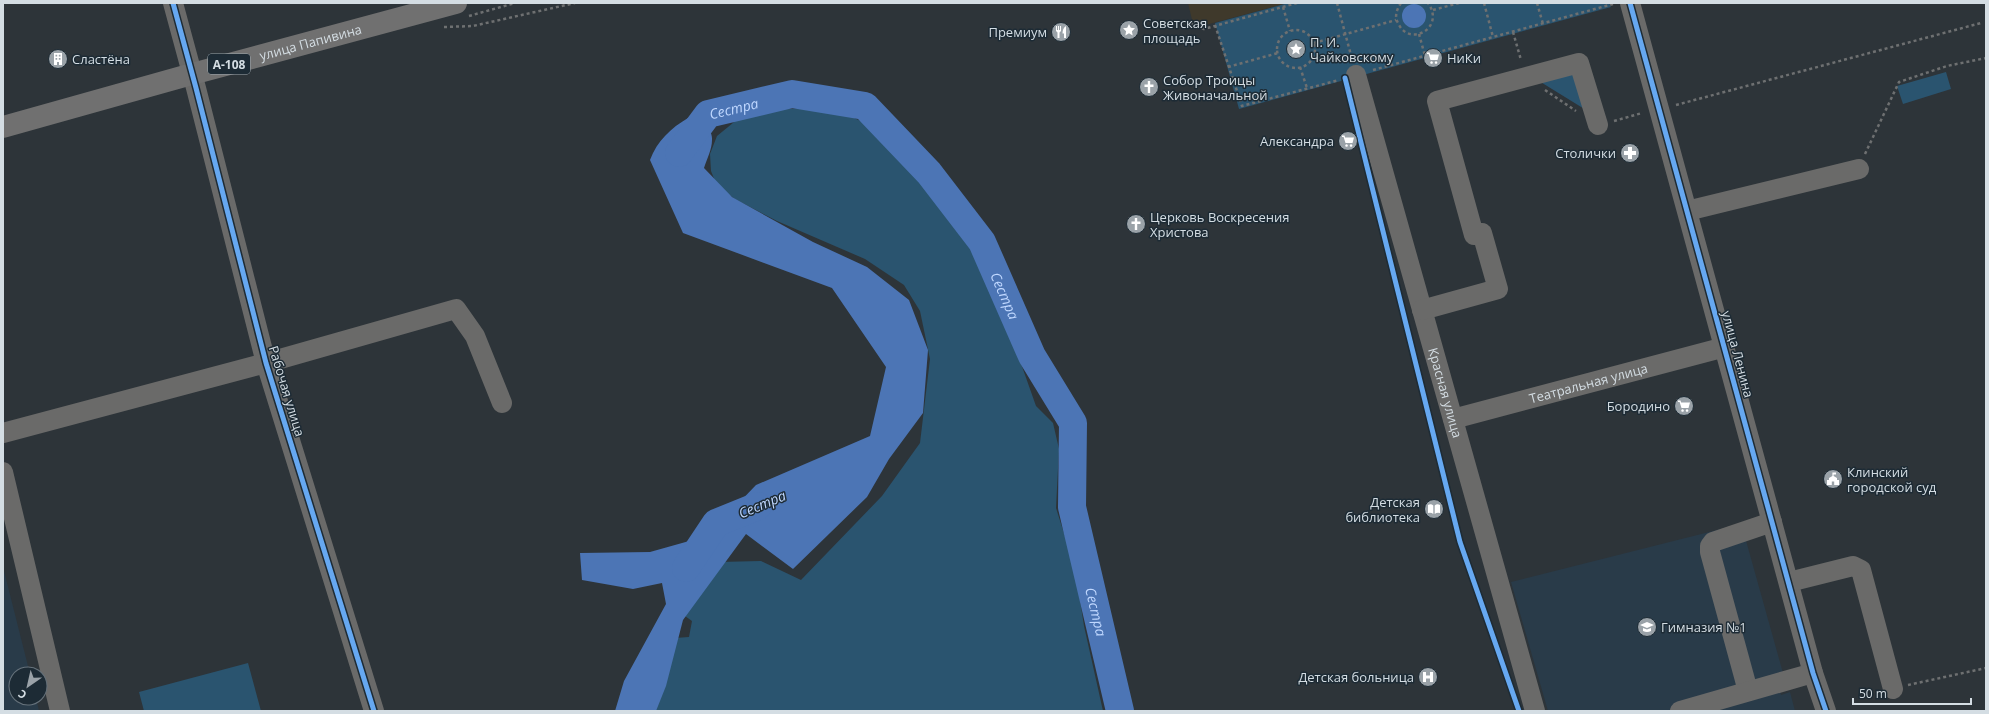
<svg xmlns="http://www.w3.org/2000/svg" width="1989" height="714" viewBox="0 0 1989 714" font-family="'Open Sans',sans-serif">
  <rect width="100%" height="100%" fill="#2d3439"/>
  <path fill="#3f392b" d="M1188,3H1288L1194,28Z"/>
  <path fill="#293b49" d="M1737,525L1745,537L1783,673L1776,676L1781,695L1790,692L1795,711H1548L1511,582Z
    M3,567L30,674H16V698H36L39,711H3Z"/>
  <path fill="#2a546f" d="M1288,3H1609L1611,7L1239,109L1215,23Z
    M1946,72L1951,89L1903,104L1897,86Z
    M1574,73L1586,110L1539,81Z
    M816,108L848,115L875,128L893,143L943,202L978,253L1007,324L1036,406L1053,423L1059,449L1056,508L1075,568L1084,626L1103,711H655L675,638L689,637L692,621L678,611L719,562L761,561L801,580L882,496L920,443L930,359L920,311L904,285L865,259L777,221L735,199L717,186L711,171L710,154L717,136L739,118L782,109Z
    M248,663L261,711H144L139,692Z"/>
  <path fill="#4c75b5" d="M1402 16a12 12 0 1 1 24 0a12 12 0 1 1-24 0Z
    M688,118C699,120 713,127 712,140C712,149 707,159 704,168L732,197L813,242L867,267L909,300L928,350L923,413L889,459L867,497L793,569L746,534L683,620L666,686L656,711H615L624,681L666,604L662,583L633,589L582,580L580,553L650,552L707,536L756,485L870,436L886,367L832,288L683,233L650,160C657,141 671,128 688,118Z"/>
  <g fill="none" stroke-linecap="round" stroke-linejoin="round">
    <g stroke="#4c75b5" stroke-width="28">
      <path id="s1" d="M679,153L708,114L792,94L865,106L929,173L982,242L1032,356L1073,423L1072,507L1120,711"/>
      <path d="M686,568L716,523L758,506"/>
    </g>
    <path stroke="#6e7071" stroke-width="2.5" stroke-dasharray="3 3" stroke-linecap="butt" d="M1337,3L1352,59
      M1401,3C1397,9 1394,16 1398,23C1409,48 1446,28 1428,3
      M1484,3L1493,37
      M1537,3L1543,24
      M1283,7L1290,31
      M1433,10L1459,3
      M469,16L515,3
      M1191,23L1204,29L1297,3
      M1215,25L1242,106L1339,80
      M444,27L473,26L575,3
      M1277 49a19 19 0 1 1 38 0a19 19 0 1 1-38 0Z
      M1513,32L1521,60
      M1419,34L1425,56
      M1314,43L1396,20
      M1228,67L1278,53
      M1300,67L1307,88
      M1373,70L1613,4
      M1545,90L1576,111
      M1676,105L1981,23
      M1614,121L1642,113
      M1865,154L1899,82L1947,66L1986,58
      M1908,685L1986,668"/>
    <g stroke="#6a6a69" stroke-width="20">
      <path d="M173,3L196,88L266,363L374,711"/>
      <path d="M1630,3L1767,504L1813,673L1826,711"/>
      <path id="s2" d="M1356,75L1535,711"/>
      <path d="M1695,209L1859,169"/>
      <path d="M1422,310L1498,289L1482,233L1474,235L1437,101L1579,63L1598,125"/>
      <path id="s3" d="M1453,419L1725,347"/>
      <path d="M3,433L266,363L456,309L475,336L502,403"/>
      <path d="M3,472L60,711"/>
      <path d="M1789,582L1853,566L1861,570L1893,689"/>
      <path d="M1748,691L1710,552V546L1713,542L1772,522"/>
      <path d="M1680,711L1813,673"/>
    </g>
    <path stroke="#707070" stroke-width="22" id="s4" d="M3,127L192,74L456,3"/>
    <defs>
      <path id="cycleway" d="M173,3L196,88L266,363L374,711
        M1630,3L1767,504L1813,673L1826,711
        M1345,78L1460,542L1519,711"/>
    </defs>
    <use href="#cycleway" stroke="#1d2b35" stroke-width="8"/>
    <use href="#cycleway" stroke="#66a8f1" stroke-width="5"/>
  </g>
  <defs>
    <symbol id="sight-disc" viewBox="-11 -11 22 22"><circle r="9.5" fill="#9aa2a8" stroke="#1d2b35"/><path d="M0-6L1.8-2.2L6-1.7L2.9 1.2L3.7 5.4L0 3.3L-3.7 5.4L-2.9 1.2L-6-1.7L-1.8-2.2Z" fill="#fff"/></symbol>
    <symbol id="restaurant-disc" viewBox="-11 -11 22 22"><circle r="9.5" fill="#9aa2a8" stroke="#1d2b35"/><path d="M-5-6h1v4h1v-4h1v4h1v-4h1v5L-1.5 .5V6h-2V.5L-5-1ZM5-6V6H3V1.5H1.5Q1.5-4 5-6Z" fill="#fff"/></symbol>
    <symbol id="supermarket-disc" viewBox="-11 -11 22 22"><circle r="9.5" fill="#9aa2a8" stroke="#1d2b35"/><path d="M-6-5.5h2.5l.6 2H6L4.5 2H-2.5L-4.4-4H-6ZM-1.5 3.2a1.3 1.3 0 1 0 .1 0ZM3 3.2a1.3 1.3 0 1 0 .1 0Z" fill="#fff"/></symbol>
    <symbol id="building-disc" viewBox="-11 -11 22 22"><circle r="9.5" fill="#9aa2a8" stroke="#1d2b35"/><path d="M-4-6H4V6H1V3H-1V6H-4ZM-2.5-4.3h1.7v1.8h-1.7ZM.8-4.3h1.7v1.8H.8ZM-2.5-1h1.7V.8h-1.7ZM.8-1h1.7V.8H.8Z" fill="#fff"/></symbol>
    <symbol id="church-disc" viewBox="-11 -11 22 22"><circle r="9.5" fill="#9aa2a8" stroke="#1d2b35"/><path d="M-1.2-6h2.4v3.5h3.3v2.4h-3.3V6h-2.4V-.1h-3.3v-2.4h3.3Z" fill="#fff"/></symbol>
    <symbol id="pharmacy-disc" viewBox="-11 -11 22 22"><circle r="9.5" fill="#9aa2a8" stroke="#1d2b35"/><path d="M-2-6h4v4h4v4h-4v4h-4v-4h-4v-4h4Z" fill="#fff"/></symbol>
    <symbol id="civic-disc" viewBox="-11 -11 22 22"><circle r="9.5" fill="#9aa2a8" stroke="#1d2b35"/><path d="M-.6-6.5H3V-4.5H.6V-3L4-1V1h2V6H-6V1h2V-1L-.6-3ZM-1.2 2.5V6h2.4V2.5Z" fill="#fff"/></symbol>
    <symbol id="library-disc" viewBox="-11 -11 22 22"><circle r="9.5" fill="#9aa2a8" stroke="#1d2b35"/><path d="M-6-4Q-3-5.5-.7-3.5V5Q-3 3-6 4ZM6-4Q3-5.5 .7-3.5V5Q3 3 6 4Z" fill="#fff"/></symbol>
    <symbol id="school-disc" viewBox="-11 -11 22 22"><circle r="9.5" fill="#9aa2a8" stroke="#1d2b35"/><path d="M0-5L7-2L0 1L-7-2ZM-4 1L0 2.5L4 1V4Q0 6-4 4Z" fill="#fff"/></symbol>
    <symbol id="hospital-disc" viewBox="-11 -11 22 22"><circle r="9.5" fill="#9aa2a8" stroke="#1d2b35"/><path d="M-5-5h3v3.5h4V-5h3V5h-3V1.5h-4V5h-3Z" fill="#fff"/></symbol>
  </defs>
  <g fill-rule="evenodd">
    <use href="#sight-disc" x="1118" y="19" width="22" height="22"/>
    <use href="#restaurant-disc" x="1050" y="21" width="22" height="22"/>
    <use href="#sight-disc" x="1285" y="38" width="22" height="22"/>
    <use href="#supermarket-disc" x="1422" y="47" width="22" height="22"/>
    <use href="#building-disc" x="47" y="48" width="22" height="22"/>
    <use href="#church-disc" x="1138" y="76" width="22" height="22"/>
    <use href="#supermarket-disc" x="1337" y="130" width="22" height="22"/>
    <use href="#pharmacy-disc" x="1619" y="142" width="22" height="22"/>
    <use href="#church-disc" x="1125" y="213" width="22" height="22"/>
    <use href="#supermarket-disc" x="1673" y="395" width="22" height="22"/>
    <use href="#civic-disc" x="1822" y="468" width="22" height="22"/>
    <use href="#library-disc" x="1423" y="498" width="22" height="22"/>
    <use href="#school-disc" x="1636" y="616" width="22" height="22"/>
    <use href="#hospital-disc" x="1417" y="666" width="22" height="22"/>
  </g>
  <g text-anchor="middle" dominant-baseline="central" stroke-width="3" stroke-linejoin="round" paint-order="stroke">
    <rect fill="#1d2b35" stroke="#9da8af" stroke-width="1" x="208" y="54" width="42" height="20" rx="3"/>
    <g font-size="12" font-weight="bold" fill="#d4dde3">
      <text x="229" y="64">А-108</text>
    </g>
    <g font-size="13" fill="#d4dde3" stroke="#1d2b35" text-anchor="start">
      <text x="1143" y="23">Советская<tspan x="1143" dy="15">площадь</tspan></text>
      <text x="1047" y="32" text-anchor="end">Премиум</text>
      <text x="1310" y="42">П. И.<tspan x="1310" dy="15">Чайковскому</tspan></text>
      <text x="1447" y="58">НиКи</text>
      <text x="72" y="59">Сластёна</text>
      <text x="1163" y="80">Собор Троицы<tspan x="1163" dy="15">Живоначальной</tspan></text>
      <text x="1334" y="141" text-anchor="end">Александра</text>
      <text x="1616" y="153" text-anchor="end">Столички</text>
      <text x="1150" y="217">Церковь Воскресения<tspan x="1150" dy="15">Христова</tspan></text>
      <text x="1670" y="406" text-anchor="end">Бородино</text>
      <text x="1847" y="472">Клинский<tspan x="1847" dy="15">городской суд</tspan></text>
      <text x="1420" y="502" text-anchor="end">Детская<tspan x="1420" dy="15">библиотека</tspan></text>
      <text x="1661" y="627">Гимназия №1</text>
      <text x="1414" y="677" text-anchor="end">Детская больница</text>
    </g>
    <g font-size="13" fill="#d4dde3" stroke="#1d2b35">
      <text stroke="none"><textPath href="#s4" startOffset="319">улица Папивина</textPath></text>
      <text transform="translate(1738 354) rotate(75)">улица Ленина</text>
      <text stroke="none"><textPath href="#s3" startOffset="140">Театральная улица</textPath></text>
      <text transform="translate(287 391) rotate(73)">Рабочая улица</text>
      <text stroke="none"><textPath href="#s2" startOffset="330">Красная улица</textPath></text>
    </g>
    <g font-size="14" font-style="italic" fill="#c0d8ff" stroke="#1d2b35">
      <text stroke="none"><textPath href="#s1" startOffset="75">Сестра</textPath></text>
      <text stroke="none"><textPath href="#s1" startOffset="447">Сестра</textPath></text>
      <text transform="translate(762 504) rotate(-23)">Сестра</text>
      <text stroke="none"><textPath href="#s1" startOffset="783">Сестра</textPath></text>
    </g>
  </g>
  <rect width="1989" height="714" fill="none" stroke="#d4dde3" stroke-width="8"/>
  <g transform="translate(28 686) rotate(214)"><circle r="19" fill="#1d2b35" stroke="#66727b"/>
  <path d="M0-3L7 15L0 10L-7 15Z" fill="#9aa2a8"/>
  <text y="-6" font-size="11" font-weight="bold" text-anchor="middle" fill="#d4dde3">С</text>
  </g>
  <path d="M1853 698v6h118v-6" fill="none" stroke="#d4dde3" stroke-width="2"/>
  <text x="1859" y="698" font-size="12" fill="#d4dde3" stroke="#1d2b35" stroke-width="3" paint-order="stroke">50 m</text>
</svg>
